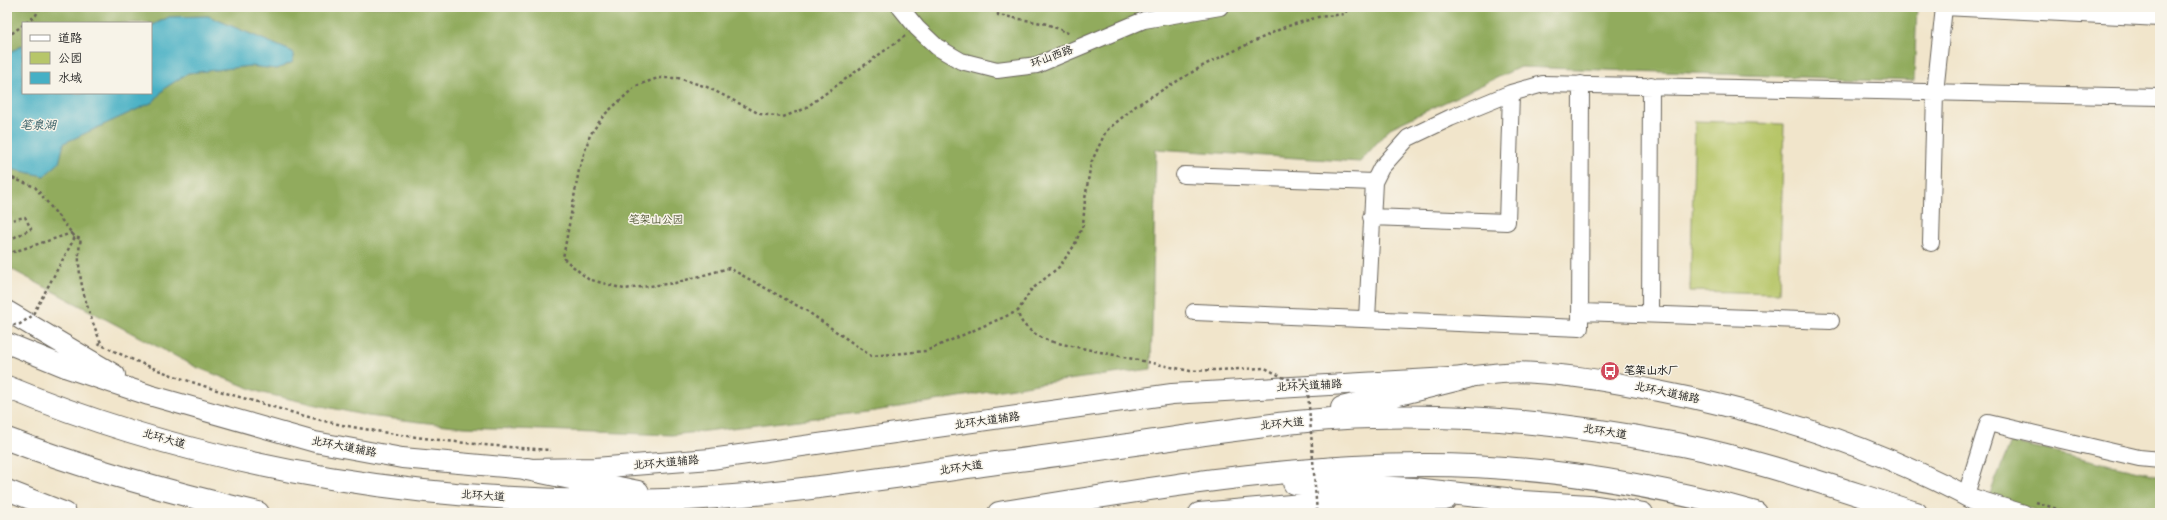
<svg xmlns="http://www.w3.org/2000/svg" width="2167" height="520" viewBox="0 0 2167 520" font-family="Kalam,'LXGW WenKai TC',sans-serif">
  <rect width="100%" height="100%" fill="#f7f3e8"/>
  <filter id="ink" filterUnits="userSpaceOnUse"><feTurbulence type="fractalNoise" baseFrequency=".025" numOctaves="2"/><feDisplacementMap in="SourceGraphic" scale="8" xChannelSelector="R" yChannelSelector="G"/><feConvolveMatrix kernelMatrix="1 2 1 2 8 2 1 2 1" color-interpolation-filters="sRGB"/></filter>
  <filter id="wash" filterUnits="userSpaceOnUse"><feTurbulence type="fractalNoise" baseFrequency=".012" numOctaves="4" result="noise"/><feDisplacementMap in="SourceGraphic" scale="16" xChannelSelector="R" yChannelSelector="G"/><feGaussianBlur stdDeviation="0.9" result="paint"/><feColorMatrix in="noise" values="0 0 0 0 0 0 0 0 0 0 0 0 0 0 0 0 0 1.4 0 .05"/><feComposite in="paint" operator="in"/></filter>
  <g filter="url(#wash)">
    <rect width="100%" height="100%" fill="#f1e5cb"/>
    <path fill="#b7c669" stroke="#6a7142" d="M1695,121L1784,124L1779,293L1690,291Z"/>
    <path fill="#91ab5d" stroke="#56643c" d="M7,7H1917L1914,81L1520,67L1390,128L1360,162L1156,149L1151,369L1037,384L875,411L672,435L464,427L368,416L262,393L196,367L7,267V168L44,176L59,163L64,143L153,102L165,88L188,73L250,66L277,69L293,62V52L208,16L169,17L151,26V23H23V45L7,54Z
      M2011,442L2160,476V513H2045L1989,496Z"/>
    <path fill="#46b0c5" stroke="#316670" d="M208,16L293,52V62L277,69L250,66L188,73L165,88L153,102L64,143L59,163L44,176L7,168V54L23,45V93H151V26L169,17Z"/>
  </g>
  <g filter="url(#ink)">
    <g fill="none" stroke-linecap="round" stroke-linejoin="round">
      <defs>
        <path id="minor" d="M900,7L917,28L937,47L961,61L997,70L1037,65L1144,20L1220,7
          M1944,7L2160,18
          M1184,175L1374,182
          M1371,217L1507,222L1511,93
          M1931,243L1935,93L1944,7
          M1194,312L1580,328L1581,84
          M1581,312L1831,321
          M1650,314L1651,85
          M1367,319L1374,182L1381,168L1408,138L1450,118L1511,93L1543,84L2160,97
          M2024,513L1966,495L1988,423L2139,458L2160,460"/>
        <path id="major" d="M7,311L115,375
          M7,343L68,368L149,395L315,442L402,458L527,469L595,468L711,459L1172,394L1467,377C1490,374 1513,371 1536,373C1576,375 1618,383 1658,391C1776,414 1894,453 1997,513
          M7,490L66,513
          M1490,499L1589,505L1643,513
          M1199,513L1302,504L1446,500"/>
        <path id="highway" d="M7,387C212,472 444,507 665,500C779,496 892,477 1004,462C1069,454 1133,444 1198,435C1255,427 1314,418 1372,417C1476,414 1580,425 1682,445C1762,461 1839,489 1916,513
          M1342,408L1467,377
          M7,439C89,470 173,493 258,513
          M527,469L638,492
          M1294,483L1413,489L1506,499
          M999,513C1139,490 1284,465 1426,465C1538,465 1648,483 1756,513"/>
      </defs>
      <use href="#minor" stroke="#676259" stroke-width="18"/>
      <use href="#major" stroke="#676259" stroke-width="22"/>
      <use href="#highway" stroke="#676259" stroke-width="24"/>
      <path stroke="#676259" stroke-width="2.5" stroke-dasharray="3 3" stroke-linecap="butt" d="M998,7V15L1047,24L1070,34
        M26,23L36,15L40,7
        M905,36L804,109L783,117L760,114L707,87L678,78H658L636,86L604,115L590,135L579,170L563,258L588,279L624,289L675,283L729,268L807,311L871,356L926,351L1018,311
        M7,37L23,25
        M7,176L35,187L75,237L81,239C73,270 89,316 102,345
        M7,221L25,217L31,229L7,241
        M7,254L72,233
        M7,291L12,294
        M1053,342C1040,338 1019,327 1018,311L1031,290L1059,267L1074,246L1083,225L1085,199L1091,163L1106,131L1137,105L1206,64L1285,27L1318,17L1345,14L1348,7
        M98,343C141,366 190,382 236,396C275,407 313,420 353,427C419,439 485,446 551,450
        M2036,502L2069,513"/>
      <use href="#minor" stroke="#fff" stroke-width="16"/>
      <use href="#major" stroke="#fff" stroke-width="20"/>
      <use href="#highway" stroke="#fff" stroke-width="22"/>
      <path stroke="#676259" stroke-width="2.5" stroke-dasharray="3 3" stroke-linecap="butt" d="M7,326L20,324L32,316L75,237
        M1053,342L1190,371L1265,368L1286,379H1307L1317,513"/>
    </g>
  </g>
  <defs>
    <symbol id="bus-disc" viewBox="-11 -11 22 22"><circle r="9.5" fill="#d1495b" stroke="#f7f3e8"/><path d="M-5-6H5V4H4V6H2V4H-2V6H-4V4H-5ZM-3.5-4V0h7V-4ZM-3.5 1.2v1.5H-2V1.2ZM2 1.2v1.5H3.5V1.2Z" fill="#fff"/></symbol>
  </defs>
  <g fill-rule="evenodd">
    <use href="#bus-disc" x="1599" y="360" width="22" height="22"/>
  </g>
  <g text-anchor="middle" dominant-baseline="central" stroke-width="3" stroke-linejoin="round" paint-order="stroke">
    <g font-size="11" fill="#1c1c1c" stroke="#f7f3e8">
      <text transform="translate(1052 57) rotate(-20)">环山西路</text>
      <text transform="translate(1309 386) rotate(-3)">北环大道辅路</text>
      <text transform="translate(1667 393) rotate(12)">北环大道辅路</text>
      <text transform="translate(987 421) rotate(-8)">北环大道辅路</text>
      <text transform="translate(1282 424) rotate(-5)">北环大道</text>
      <text transform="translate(1605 432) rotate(9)">北环大道</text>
      <text transform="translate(164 439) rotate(16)">北环大道</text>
      <text transform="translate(344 447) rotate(11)">北环大道辅路</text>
      <text transform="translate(666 463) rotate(-5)">北环大道辅路</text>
      <text transform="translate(961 468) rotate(-8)">北环大道</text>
      <text transform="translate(483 496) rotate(4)">北环大道</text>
    </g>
    <g font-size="11" fill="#525837" stroke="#f7f3e8">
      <text x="656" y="220">笔架山公园</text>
    </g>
    <g font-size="11" font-weight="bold" fill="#1c1c1c" stroke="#f7f3e8" text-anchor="start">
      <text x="1624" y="371">笔架山水厂</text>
    </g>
    <g font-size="12" font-style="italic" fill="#2d5760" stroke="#f7f3e8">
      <text x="38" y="125">笔泉湖</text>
    </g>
  </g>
  <rect width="2167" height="520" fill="none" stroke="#f7f3e8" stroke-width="24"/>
  <rect x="22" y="22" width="130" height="72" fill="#f7f3e8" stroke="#9f9d96"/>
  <rect x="30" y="35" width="20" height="6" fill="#ffffff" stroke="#9f9d96"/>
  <text x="58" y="42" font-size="12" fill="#1c1c1c">道路</text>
  <rect x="30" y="52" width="20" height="12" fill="#b7c669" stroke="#9f9d96"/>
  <text x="58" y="62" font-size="12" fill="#1c1c1c">公园</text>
  <rect x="30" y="72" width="20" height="12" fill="#46b0c5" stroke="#9f9d96"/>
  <text x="58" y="82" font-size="12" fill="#1c1c1c">水域</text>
</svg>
